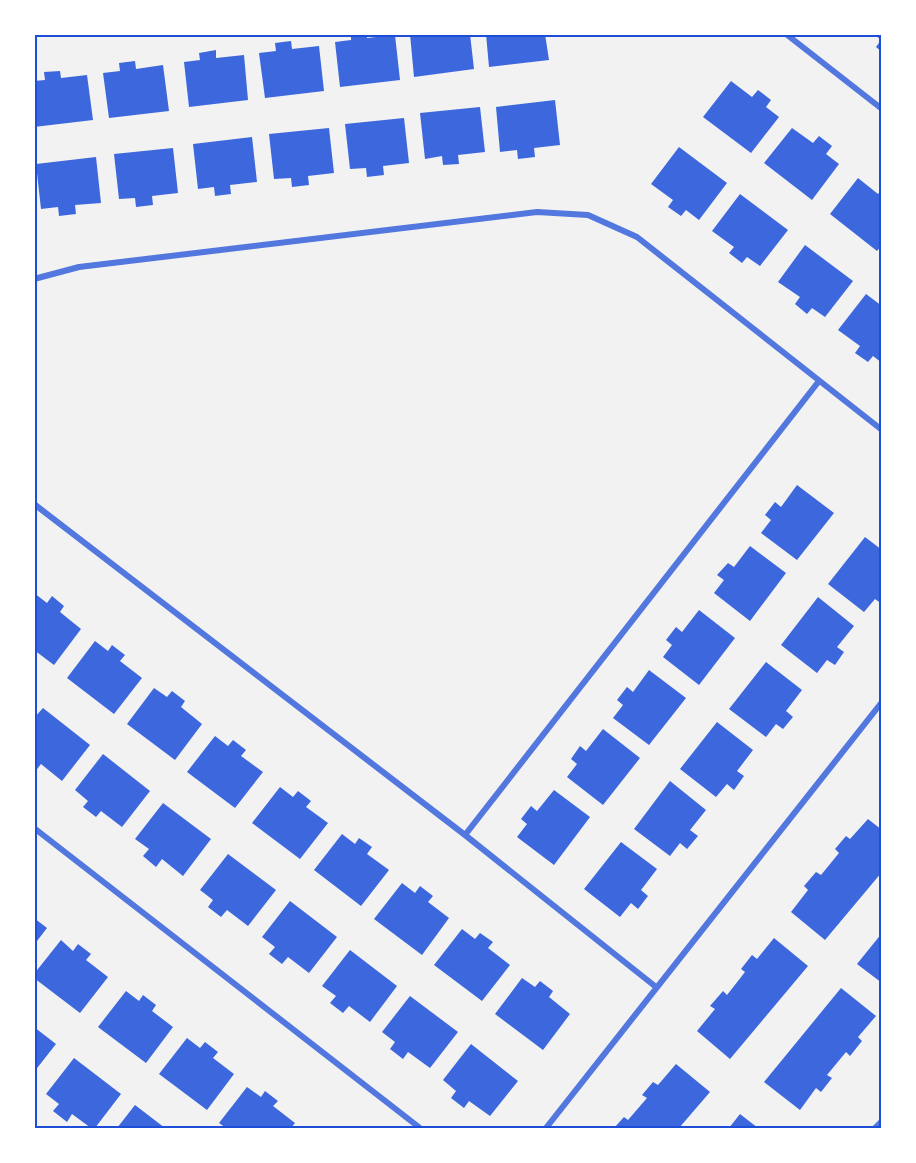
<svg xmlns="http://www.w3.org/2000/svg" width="916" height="1163" viewBox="0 0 916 1163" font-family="'Fira Sans',sans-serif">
  <rect width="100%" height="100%" fill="#f2f2f2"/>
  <path fill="#3d67dc" d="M351,34H367V38L395,35L400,80L340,87L335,42L351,40Z
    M410,34H470L474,69L414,77Z
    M486,34H545L549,60L489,67Z
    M874,34H882V52L876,47L881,40Z
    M291,41L292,49L319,46L324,91L265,98L259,53L276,51L275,43Z
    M216,50V58L244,55L248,100L189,107L184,62L200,60L199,53Z
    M135,61L136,69L163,65L169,111L109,118L103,73L120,71L119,63Z
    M60,71L61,78L87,75L93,120L34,127V81L45,80L44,72Z
    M731,81L752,97L758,90L771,100L766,107L779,117L751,153L703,117Z
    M555,100L560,145L534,148L535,157L518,159L517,150L500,152L496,107Z
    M480,107L485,152L458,155L459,164L443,165L442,156L425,159L420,113Z
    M404,118L409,163L383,166L384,175L367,177L366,168L350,169L345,124Z
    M329,128L334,173L308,176L309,185L292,187L291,178L274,179L269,134Z
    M792,128L813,143L819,136L832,146L826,154L839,164L812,200L764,163Z
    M252,137L257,182L230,185L231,194L215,196L214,187L198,189L193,144Z
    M679,147L727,183L699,220L686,210L681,216L668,207L673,200L651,184Z
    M173,148L178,193L152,196L153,205L136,207L135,198L119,199L114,154Z
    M96,157L101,203L75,205L76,214L59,216L58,207L41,209L36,164Z
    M858,178L878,194L882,190V245L877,251L830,214Z
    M740,194L788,230L760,266L747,257L742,263L729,253L734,247L712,231Z
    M805,245L853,281L825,317L812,308L807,314L795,304L800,297L778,282Z
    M866,294L882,306V363L873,356L868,362L855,353L860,346L838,330Z
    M797,485L834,513L797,560L761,533L771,520L765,515L775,502L781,507Z
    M865,537L882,550V604L875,599L864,612L828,584Z
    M750,546L786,573L750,621L714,593L724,580L717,575L728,563L734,567Z
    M34,593L47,603L52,596L64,606L60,612L81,629L54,665L34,650Z
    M818,597L854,626L837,647L844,652L835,665L827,660L817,673L781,645Z
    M699,610L735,638L699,685L663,657L672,645L666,640L676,627L682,632Z
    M95,641L108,651L112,645L125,655L120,661L142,678L114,714L67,678Z
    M766,662L802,690L786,711L793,717L783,729L776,724L766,737L729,709Z
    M649,670L686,698L649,745L613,718L623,705L617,700L627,687L633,692Z
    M154,688L167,697L172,691L185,701L181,707L202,724L175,760L127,724Z
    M43,708L90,745L62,781L41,764L34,773V718Z
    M717,722L753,750L737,771L744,776L734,790L727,784L716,797L680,769Z
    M603,729L640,758L603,805L567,777L577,764L571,759L580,746L586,751Z
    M215,736L228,746L233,740L246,750L241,756L263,772L235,808L187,772Z
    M103,754L150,791L122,827L101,811L96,817L83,807L88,801L75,790Z
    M670,781L706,810L690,830L698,836L687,849L680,843L670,856L634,829Z
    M280,787L293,797L298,791L311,801L306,807L328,823L300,859L252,823Z
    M554,790L590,817L554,865L517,837L527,824L521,819L531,806L537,811Z
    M163,803L211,839L183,876L162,859L156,867L143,856L149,849L135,839Z
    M868,819L882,830V872L825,940L791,912L808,890L804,886L816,872L821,875L839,853L835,849L846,836L850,839Z
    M342,834L355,844L359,838L372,847L367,854L389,870L361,906L314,870Z
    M621,842L657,869L641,890L648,896L638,909L631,903L620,917L584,889Z
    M228,854L276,890L248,926L227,910L221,917L208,907L213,900L200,890Z
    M402,883L415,893L420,886L433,896L428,902L449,918L422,955L374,919Z
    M290,901L337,937L309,973L288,957L282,964L269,954L275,947L262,937Z
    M34,918L47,928L34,945Z
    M462,929L475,939L480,933L493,942L488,948L510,965L482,1001L434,965Z
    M882,933V983L857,964Z
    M774,938L808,966L730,1059L697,1031L715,1009L710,1006L723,991L727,995L745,972L741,969L752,955L757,959Z
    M61,940L73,951L78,944L91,954L86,960L108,977L80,1013L34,978V974Z
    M350,950L397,986L370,1022L349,1006L343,1013L330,1003L336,996L322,986Z
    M522,978L535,987L540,981L553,991L549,997L570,1014L543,1050L495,1014Z
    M841,988L876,1016L858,1037L862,1041L850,1056L846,1052L827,1075L832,1078L821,1092L816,1088L800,1110L764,1082Z
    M126,991L139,1001L143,995L156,1005L152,1011L173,1027L146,1063L98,1027Z
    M410,996L458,1032L430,1068L408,1052L403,1059L390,1049L395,1042L382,1032Z
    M34,1027L56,1044L34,1072Z
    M187,1038L200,1048L205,1042L218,1052L213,1058L234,1074L207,1110L159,1074Z
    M471,1044L518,1081L490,1116L469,1101L464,1108L451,1098L456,1091L443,1080Z
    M74,1058L121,1094L95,1128H91L72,1114L67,1122L53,1111L59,1104L46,1094Z
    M676,1064L710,1092L679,1128H614L624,1117L628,1120L647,1098L642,1095L653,1082L658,1085Z
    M247,1087L261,1097L265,1091L278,1101L273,1106L295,1123L291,1128H226L219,1123Z
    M135,1105L165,1128H117Z
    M740,1114L758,1128H729Z"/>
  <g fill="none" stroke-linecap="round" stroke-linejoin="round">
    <path stroke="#5277de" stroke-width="6" d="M786,34L882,109
      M34,279L79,267L537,212L588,215L637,237L882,430
      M34,504L465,835L656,987
      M34,828L420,1128
      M465,835L819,381
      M546,1128L882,702
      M875,1128L882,1121"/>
  </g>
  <rect width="916" height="1163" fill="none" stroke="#ffffff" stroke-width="72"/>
  <rect x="36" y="36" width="844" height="1091" fill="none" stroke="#1d4ed8" stroke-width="2"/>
</svg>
